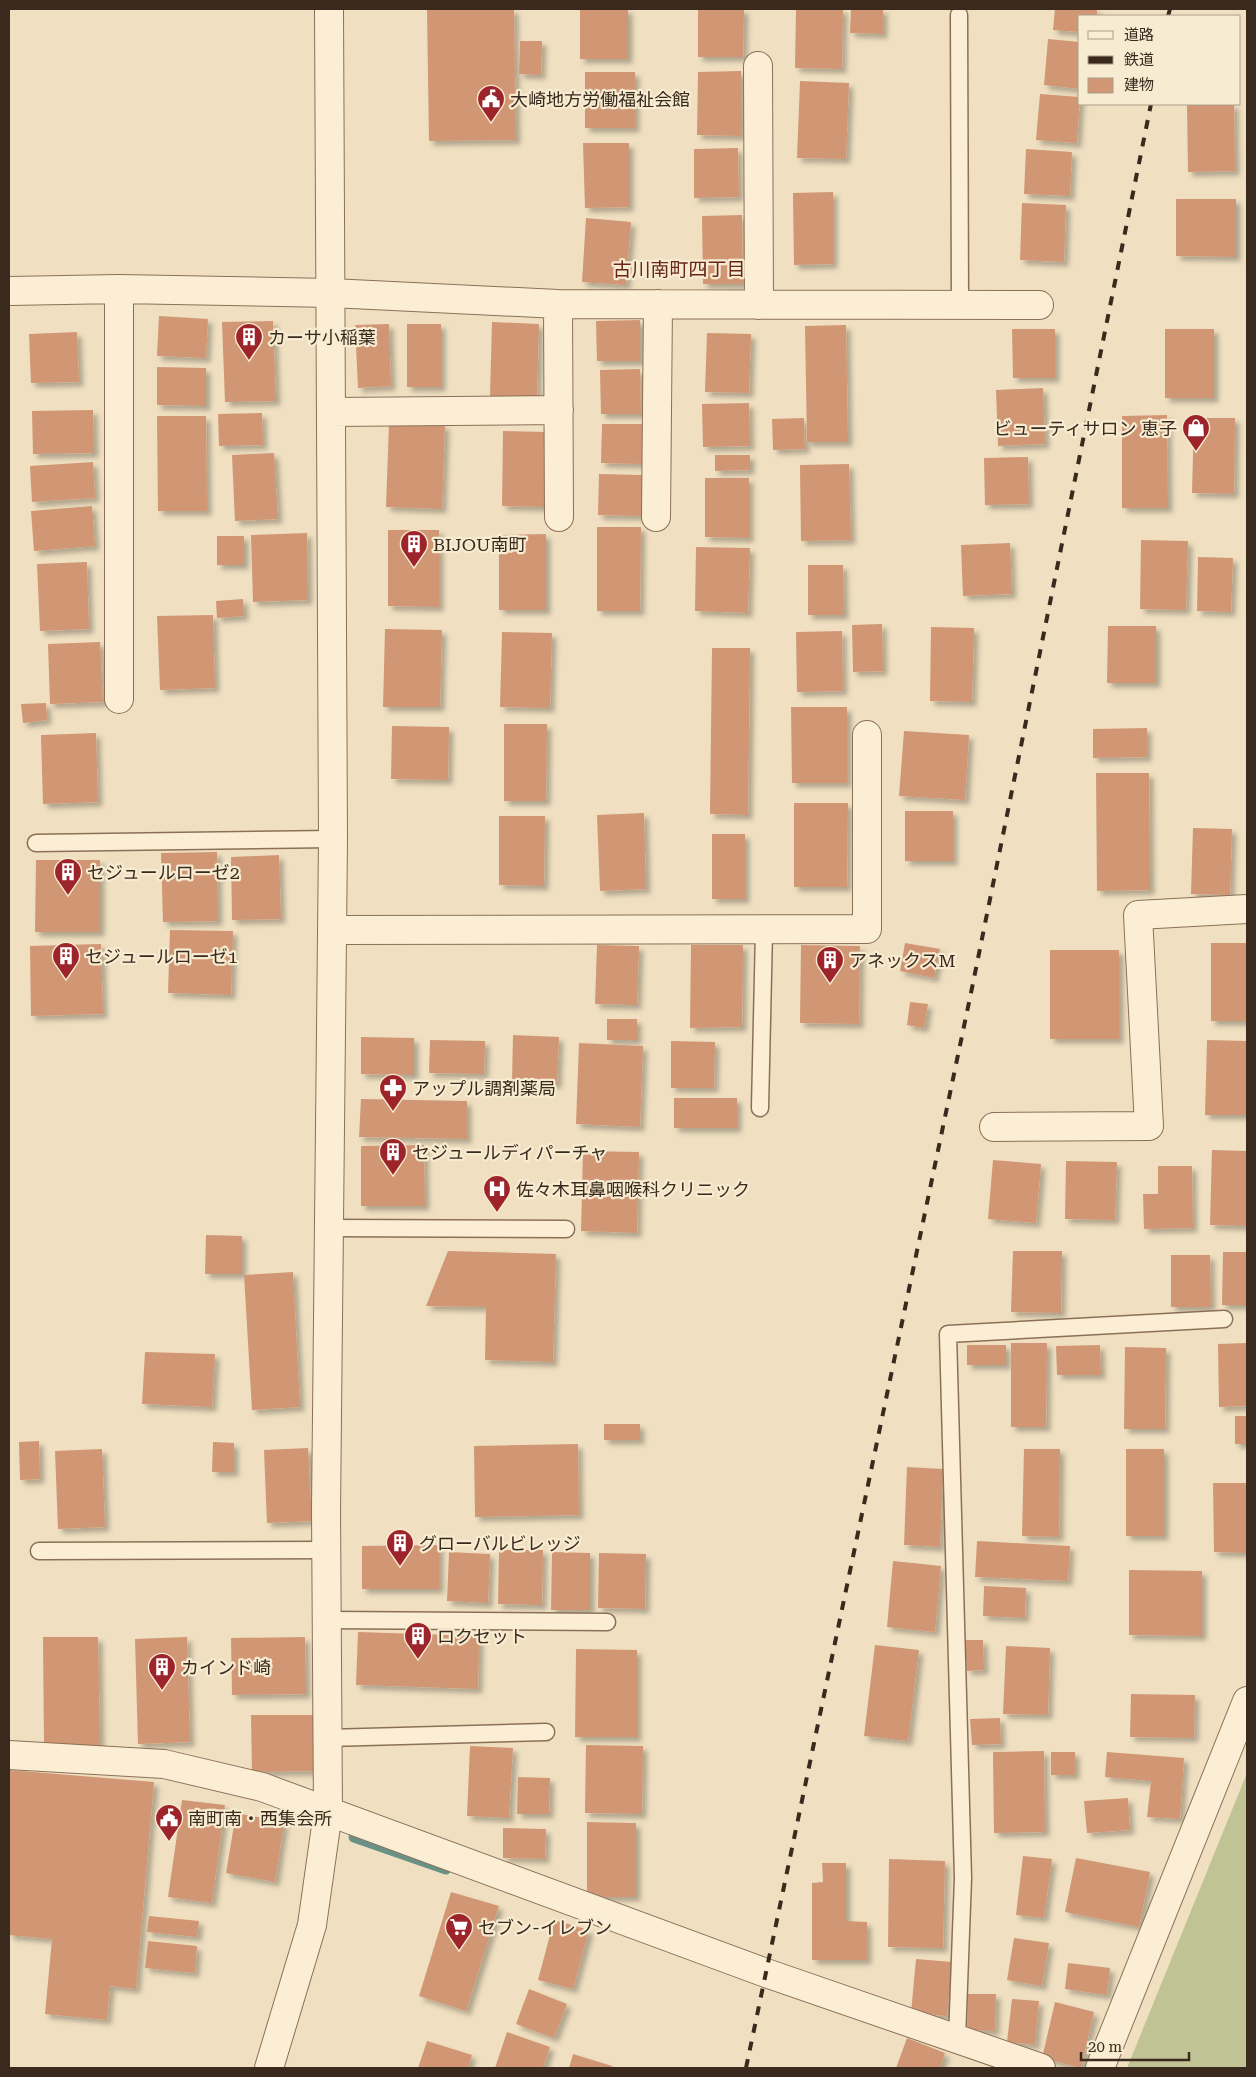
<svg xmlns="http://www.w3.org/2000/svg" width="1256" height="2077" viewBox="0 0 1256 2077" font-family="'Roboto Serif','Noto Sans JP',serif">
  <defs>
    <filter id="shadow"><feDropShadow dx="4.5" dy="4.5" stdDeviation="2.5" flood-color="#0004"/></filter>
  </defs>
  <rect width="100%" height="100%" fill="#f0e0c1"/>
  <path fill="#c0c394" d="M1247,1773V2068H1127Z"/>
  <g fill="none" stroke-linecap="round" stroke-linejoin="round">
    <path stroke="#6a9186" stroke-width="11" d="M354,1837L446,1869"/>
  </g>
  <path fill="#d19775" filter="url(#shadow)" d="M427,9H514L516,140L429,141Z
    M580,9H628V59H580Z
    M698,9H744L743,57H698Z
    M796,9H843L842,69L795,68Z
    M851,9H883V34L850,33Z
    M1055,9H1097V16H1080V32L1053,30Z
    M1048,39L1080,42V89L1044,85Z
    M520,41H542L541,75L519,74Z
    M741,71V136L697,135L698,72Z
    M585,72H635V128H585Z
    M800,81L849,83L846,159L797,158Z
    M1040,94L1080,97L1077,143L1036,140Z
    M1187,104H1234L1235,171L1188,172Z
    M583,143H629V207L585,208Z
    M738,148L739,197L694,198V149Z
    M1026,149L1072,152L1070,196L1024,194Z
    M833,192V264L794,265L793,193Z
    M1176,199H1236V257L1176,256Z
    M1022,203L1066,205L1064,262L1020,260Z
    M742,215L743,284H703L702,216Z
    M586,218L631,222L626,285L582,282Z
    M159,316L208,319L206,358L157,356Z
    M640,320V361H597L596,321Z
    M273,321L276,401L225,402L222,322Z
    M492,322L539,324L537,397L490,396Z
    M389,324L391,386L358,388L355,325Z
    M407,324H441V387H407Z
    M846,325L848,442H807L805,326Z
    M1012,329H1055V378H1013Z
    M1165,329H1214V398H1165Z
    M77,332L79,382L31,383L29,334Z
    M707,333L751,334L749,393L705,392Z
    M157,367L206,368V406L157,405Z
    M640,369L641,414H601L600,370Z
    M1043,388L1045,444L998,446L996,390Z
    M749,403L750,446L703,447L702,404Z
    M93,410L94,453L33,454L32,411Z
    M262,413L263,445L219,446L218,414Z
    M1167,415L1168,508H1122V416Z
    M157,416H206L207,511H158Z
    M804,418L805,449L773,450L772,419Z
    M1194,418H1235L1234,494L1192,493Z
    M389,423L445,425L442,509L386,507Z
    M602,424H642V464L601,463Z
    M503,431L546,432L545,507L502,506Z
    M274,453L278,519L235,521L232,455Z
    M715,455H750V470L715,471Z
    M1028,457L1029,504L985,505L984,458Z
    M93,462L95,498L32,502L30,466Z
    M849,464L851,540L801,541L800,465Z
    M599,474L644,475L643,516L598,515Z
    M705,478H749V538L705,537Z
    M92,506L95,546L34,551L31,511Z
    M597,527H641L640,611H597Z
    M388,530H439V607L388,606Z
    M307,533L308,600L253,602L251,535Z
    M546,534V610H499V535Z
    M217,536H244V565H217Z
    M1141,540L1188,541L1186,610L1140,609Z
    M1010,543L1012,594L963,596L961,545Z
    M696,547L750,548L748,613L695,611Z
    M1198,557L1233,558L1231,612L1197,611Z
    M87,562L89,629L40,631L37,564Z
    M808,565H843L844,615H808Z
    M243,599L244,616L217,618L216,601Z
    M213,615L215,688L160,690L157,616Z
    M882,624L883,671L853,672L852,625Z
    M1108,626H1156V683H1107Z
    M931,627L974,628L972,702L930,701Z
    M385,629L442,630L440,707H383Z
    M842,631L843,691L797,692L796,632Z
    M502,632L552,633L550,708L500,707Z
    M100,642L103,702L50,704L48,644Z
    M712,648H750L748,815L710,814Z
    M46,703L47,720L23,723L21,704Z
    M791,707H847V783H792Z
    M504,724H547L546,801H504Z
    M392,726L449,727L448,780L391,779Z
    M1147,728V757L1093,758V729Z
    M904,731L969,735L965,800L899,796Z
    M96,733L98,802L43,804L41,735Z
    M1096,773H1149L1150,890L1097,891Z
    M794,803H848L847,887H794Z
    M905,811H953V861H905Z
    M644,813L646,889L600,891L597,815Z
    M499,816H545L544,886L499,885Z
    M1193,828L1232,829L1230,895L1191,894Z
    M712,834H745V899H712Z
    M217,852L218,921L163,922L161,853Z
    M279,855L281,919L232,920L231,857Z
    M36,860H100V932H35Z
    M170,930L233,931L231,995L168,993Z
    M905,943L940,949L934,978L900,971Z
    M1211,943H1247V1021H1211Z
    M101,944L103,1014L31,1016L30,946Z
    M597,945L639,946L637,1005L595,1004Z
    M691,945H743L742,1027L690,1028Z
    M801,945L860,946L859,1024L800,1023Z
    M1050,950H1119V1039H1050Z
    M910,1002L928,1004L924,1028L907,1025Z
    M607,1019H637V1040H607Z
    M513,1035L559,1037L557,1084L512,1082Z
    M361,1037L414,1038V1075L361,1074Z
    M430,1040L485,1041L484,1074L429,1073Z
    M1207,1040L1247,1041V1115H1205Z
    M671,1041L715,1042L714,1088H671Z
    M579,1043L643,1046L640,1127L576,1124Z
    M674,1098H737V1128H674Z
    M361,1099L467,1101V1139L359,1137Z
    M424,1145L425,1206H361V1146Z
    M1212,1150L1247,1151V1226L1210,1225Z
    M583,1151L639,1152L637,1233L581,1231Z
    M993,1160L1041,1164L1036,1223L988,1219Z
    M1066,1161L1117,1162L1115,1220L1065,1219Z
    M1158,1166H1192L1193,1228L1144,1229L1143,1194H1158Z
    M206,1235L242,1236V1274H205Z
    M448,1251L556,1254L553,1362L485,1360L486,1307L426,1306Z
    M1013,1251H1062L1061,1313L1011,1312Z
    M1223,1252H1247V1305H1222Z
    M1171,1255H1210L1211,1307H1171Z
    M293,1272L300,1407L252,1410L244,1275Z
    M1011,1343H1047L1046,1427H1011Z
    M1247,1343V1406L1219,1407L1218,1344Z
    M967,1345H1006V1365H967Z
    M1100,1345L1101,1375H1057L1056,1346Z
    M1125,1347L1166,1348L1165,1429H1124Z
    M145,1352L215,1354L212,1407L142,1404Z
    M1235,1416H1247V1444H1235Z
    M604,1424H640V1440H604Z
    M39,1441L40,1479L20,1480L19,1442Z
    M213,1442L234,1443V1472H212Z
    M578,1444L579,1515L475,1517L474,1446Z
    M308,1448L312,1521L267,1523L264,1450Z
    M102,1449L105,1527L58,1529L55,1451Z
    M1024,1449H1060L1059,1537L1022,1536Z
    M1126,1449H1164V1536H1126Z
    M907,1467L943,1469L940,1547L904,1545Z
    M1213,1483H1247V1553L1214,1552Z
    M977,1541L1070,1546L1068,1581L975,1577Z
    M439,1545V1589H362V1546Z
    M499,1550H543L542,1605L498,1604Z
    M449,1552L490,1554L488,1603L447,1601Z
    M552,1552L590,1553V1610H551Z
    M599,1553L646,1554L645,1609L598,1608Z
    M893,1561L941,1566L935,1632L887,1627Z
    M1129,1570L1202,1571V1636L1129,1635Z
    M984,1586L1026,1588L1025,1618L983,1616Z
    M358,1632L479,1636L478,1689L356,1685Z
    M43,1637H98L100,1745L44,1746Z
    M187,1637L190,1742L138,1744L135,1639Z
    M305,1637L306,1694L232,1695L231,1638Z
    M965,1640H983L984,1670L967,1671Z
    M875,1645L919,1650L908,1741L864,1736Z
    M1006,1646L1050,1648L1048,1715L1003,1714Z
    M576,1649L637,1650V1737H575Z
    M1131,1694L1195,1695L1194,1738L1130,1737Z
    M251,1715H315V1771L252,1772Z
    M1000,1718L1001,1744L972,1745L970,1719Z
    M586,1745L643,1746L642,1814L585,1813Z
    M470,1746L513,1748L509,1818L467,1816Z
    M1044,1751L1045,1832L994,1833L993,1752Z
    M1051,1752H1075V1775H1051Z
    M1107,1752L1184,1758L1180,1819L1147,1817L1151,1781L1105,1777Z
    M9,1770L154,1782L136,1989L110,1986L107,2020L45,2014L52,1939L9,1935Z
    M518,1777L550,1778L549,1814H517Z
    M1128,1798L1130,1830L1087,1833L1084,1801Z
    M182,1800L225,1805L212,1903L168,1897Z
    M236,1813L284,1822L275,1882L226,1873Z
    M587,1822L636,1823V1897H587Z
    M503,1828L546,1829L545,1859L503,1858Z
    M1023,1856L1052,1859L1044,1918L1016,1915Z
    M1076,1858L1150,1872L1139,1927L1065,1912Z
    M889,1859L945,1861L943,1948L888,1947Z
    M822,1863H846V1921L867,1922V1960H812V1883L823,1882Z
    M451,1892L499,1906L466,2011L419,1996Z
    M149,1916L199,1921L197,1937L147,1932Z
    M554,1920L589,1930L573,1989L538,1980Z
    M1014,1938L1049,1943L1042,1986L1007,1980Z
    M148,1941L197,1946L195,1973L145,1968Z
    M916,1959L952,1962L947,2016L911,2013Z
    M1068,1963L1110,1968L1107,1995L1065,1989Z
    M529,1989L567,2004L554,2038L516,2024Z
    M968,1994H996L995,2031L967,2030Z
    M1012,1999L1039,2001L1035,2045L1007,2042Z
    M1055,2002L1094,2012L1081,2068L1042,2058Z
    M507,2032L550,2047L543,2068H495Z
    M907,2038L945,2053L940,2068H896Z
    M427,2041L472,2055L468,2068H418Z
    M573,2054L612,2066L611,2068H569Z"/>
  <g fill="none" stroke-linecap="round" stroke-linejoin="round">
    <defs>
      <path id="lane" d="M959,15L960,305
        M36,843L333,839
        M760,1108L764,930
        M329,1228L566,1229
        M39,1551L326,1550
        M327,1620L607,1622
        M328,1738L546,1732
        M957,2039L963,1878L948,1334L1224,1319"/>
      <path id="street" d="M758,66L759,305
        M9,291L119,289L331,293L558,304L1039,305
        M558,304L559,517
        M332,412L559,410
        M656,517L658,304
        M119,699V289
        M332,930L867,929V735
        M994,1127L1149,1126L1138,915L1247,909
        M9,1755L164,1764L262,1787L766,1973L1041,2068
        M269,2068L312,1925L328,1812L326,1511L333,839L329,9
        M1100,2068L1247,1701"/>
    </defs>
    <use href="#lane" stroke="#8b7057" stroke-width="19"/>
    <use href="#street" stroke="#8b7057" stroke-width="30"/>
    <use href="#lane" stroke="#fbeed5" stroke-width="16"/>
    <use href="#street" stroke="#fbeed5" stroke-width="28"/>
    <path stroke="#3a291d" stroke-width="4" stroke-dasharray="9 9" stroke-linecap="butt" d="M1168,16L1170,9
      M746,2068L972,988L1151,104"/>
  </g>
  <defs>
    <symbol id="civic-pin" viewBox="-11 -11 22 30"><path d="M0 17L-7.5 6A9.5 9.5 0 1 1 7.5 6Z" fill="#9d242a" stroke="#f7ebd1"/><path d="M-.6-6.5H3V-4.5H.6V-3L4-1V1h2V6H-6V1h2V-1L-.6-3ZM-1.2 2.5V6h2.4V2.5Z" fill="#fff"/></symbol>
    <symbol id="building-pin" viewBox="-11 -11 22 30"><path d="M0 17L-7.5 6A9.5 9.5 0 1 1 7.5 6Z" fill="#9d242a" stroke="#f7ebd1"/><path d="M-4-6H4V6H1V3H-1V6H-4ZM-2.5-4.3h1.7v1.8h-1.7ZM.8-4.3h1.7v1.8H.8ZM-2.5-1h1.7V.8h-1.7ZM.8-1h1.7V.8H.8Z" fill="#fff"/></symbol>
    <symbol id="shop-pin" viewBox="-11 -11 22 30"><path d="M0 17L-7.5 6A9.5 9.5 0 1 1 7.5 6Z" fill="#9d242a" stroke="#f7ebd1"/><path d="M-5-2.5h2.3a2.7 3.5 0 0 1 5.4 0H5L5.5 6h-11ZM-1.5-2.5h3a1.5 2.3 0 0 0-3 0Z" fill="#fff"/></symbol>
    <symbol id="pharmacy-pin" viewBox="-11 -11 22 30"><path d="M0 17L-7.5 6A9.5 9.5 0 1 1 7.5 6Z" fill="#9d242a" stroke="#f7ebd1"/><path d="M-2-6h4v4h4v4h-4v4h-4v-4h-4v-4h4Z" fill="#fff"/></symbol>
    <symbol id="hospital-pin" viewBox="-11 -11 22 30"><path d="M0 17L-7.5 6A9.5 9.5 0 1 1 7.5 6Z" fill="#9d242a" stroke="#f7ebd1"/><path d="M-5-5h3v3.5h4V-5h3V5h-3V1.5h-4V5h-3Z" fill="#fff"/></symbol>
    <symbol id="supermarket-pin" viewBox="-11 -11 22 30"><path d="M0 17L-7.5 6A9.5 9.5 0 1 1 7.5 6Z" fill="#9d242a" stroke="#f7ebd1"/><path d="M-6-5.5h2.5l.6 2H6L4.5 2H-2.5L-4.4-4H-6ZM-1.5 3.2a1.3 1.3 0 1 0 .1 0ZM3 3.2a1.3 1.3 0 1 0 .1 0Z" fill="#fff"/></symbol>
  </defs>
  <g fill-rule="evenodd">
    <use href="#civic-pin" x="475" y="83" width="32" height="43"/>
    <use href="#building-pin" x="233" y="321" width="32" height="43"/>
    <use href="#shop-pin" x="1180" y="412" width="32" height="43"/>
    <use href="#building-pin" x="398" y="528" width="32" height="43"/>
    <use href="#building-pin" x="52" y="856" width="32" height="43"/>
    <use href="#building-pin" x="50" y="940" width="32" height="43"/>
    <use href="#building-pin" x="814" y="944" width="32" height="43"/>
    <use href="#pharmacy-pin" x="377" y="1072" width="32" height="43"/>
    <use href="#building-pin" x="377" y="1136" width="32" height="43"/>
    <use href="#hospital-pin" x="481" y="1173" width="32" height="43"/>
    <use href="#building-pin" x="384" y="1527" width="32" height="43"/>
    <use href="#building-pin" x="402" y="1620" width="32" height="43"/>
    <use href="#building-pin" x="146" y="1651" width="32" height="43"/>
    <use href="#civic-pin" x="153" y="1802" width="32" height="43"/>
    <use href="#supermarket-pin" x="443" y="1911" width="32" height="43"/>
  </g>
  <g text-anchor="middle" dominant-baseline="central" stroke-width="4.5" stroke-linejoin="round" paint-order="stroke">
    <g font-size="18" fill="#3a291d" stroke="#f7ebd1" text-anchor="start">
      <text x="510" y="99">大崎地方労働福祉会館</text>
      <text x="268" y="337">カーサ小稲葉</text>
      <text x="1177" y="428" text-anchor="end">ビューティサロン 恵子</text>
      <text x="433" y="544">BIJOU南町</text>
      <text x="87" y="872">セジュールローゼ2</text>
      <text x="85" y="956">セジュールローゼ1</text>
      <text x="849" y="960">アネックスM</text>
      <text x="412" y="1088">アップル調剤薬局</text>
      <text x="412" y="1152">セジュールディパーチャ</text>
      <text x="516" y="1189">佐々木耳鼻咽喉科クリニック</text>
      <text x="419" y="1543">グローバルビレッジ</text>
      <text x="437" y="1636">ロクセット</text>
      <text x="181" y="1667">カインド崎</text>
      <text x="188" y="1818">南町南・西集会所</text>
      <text x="478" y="1927">セブン-イレブン</text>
    </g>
    <g font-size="19" fill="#692719" stroke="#f7ebd1">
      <text x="679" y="269">古川南町四丁目</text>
    </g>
  </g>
  <rect width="1256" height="2077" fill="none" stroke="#3a291d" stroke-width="20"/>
  <rect x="1078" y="15" width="162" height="90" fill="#f7ebd1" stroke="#ab9d89"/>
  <rect x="1088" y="31" width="25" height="8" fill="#fbeed5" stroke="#ab9d89"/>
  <text x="1124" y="40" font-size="15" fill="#3a291d">道路</text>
  <rect x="1088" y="56" width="25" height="8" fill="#3a291d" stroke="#ab9d89"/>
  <text x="1124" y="65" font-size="15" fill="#3a291d">鉄道</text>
  <rect x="1088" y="78" width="25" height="15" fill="#d19775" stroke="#ab9d89"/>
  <text x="1124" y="90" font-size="15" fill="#3a291d">建物</text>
  <path d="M1081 2052v8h108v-8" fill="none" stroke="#3a291d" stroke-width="2.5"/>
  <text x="1088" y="2052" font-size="15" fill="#3a291d" stroke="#f7ebd1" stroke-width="4" paint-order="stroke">20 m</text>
</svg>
